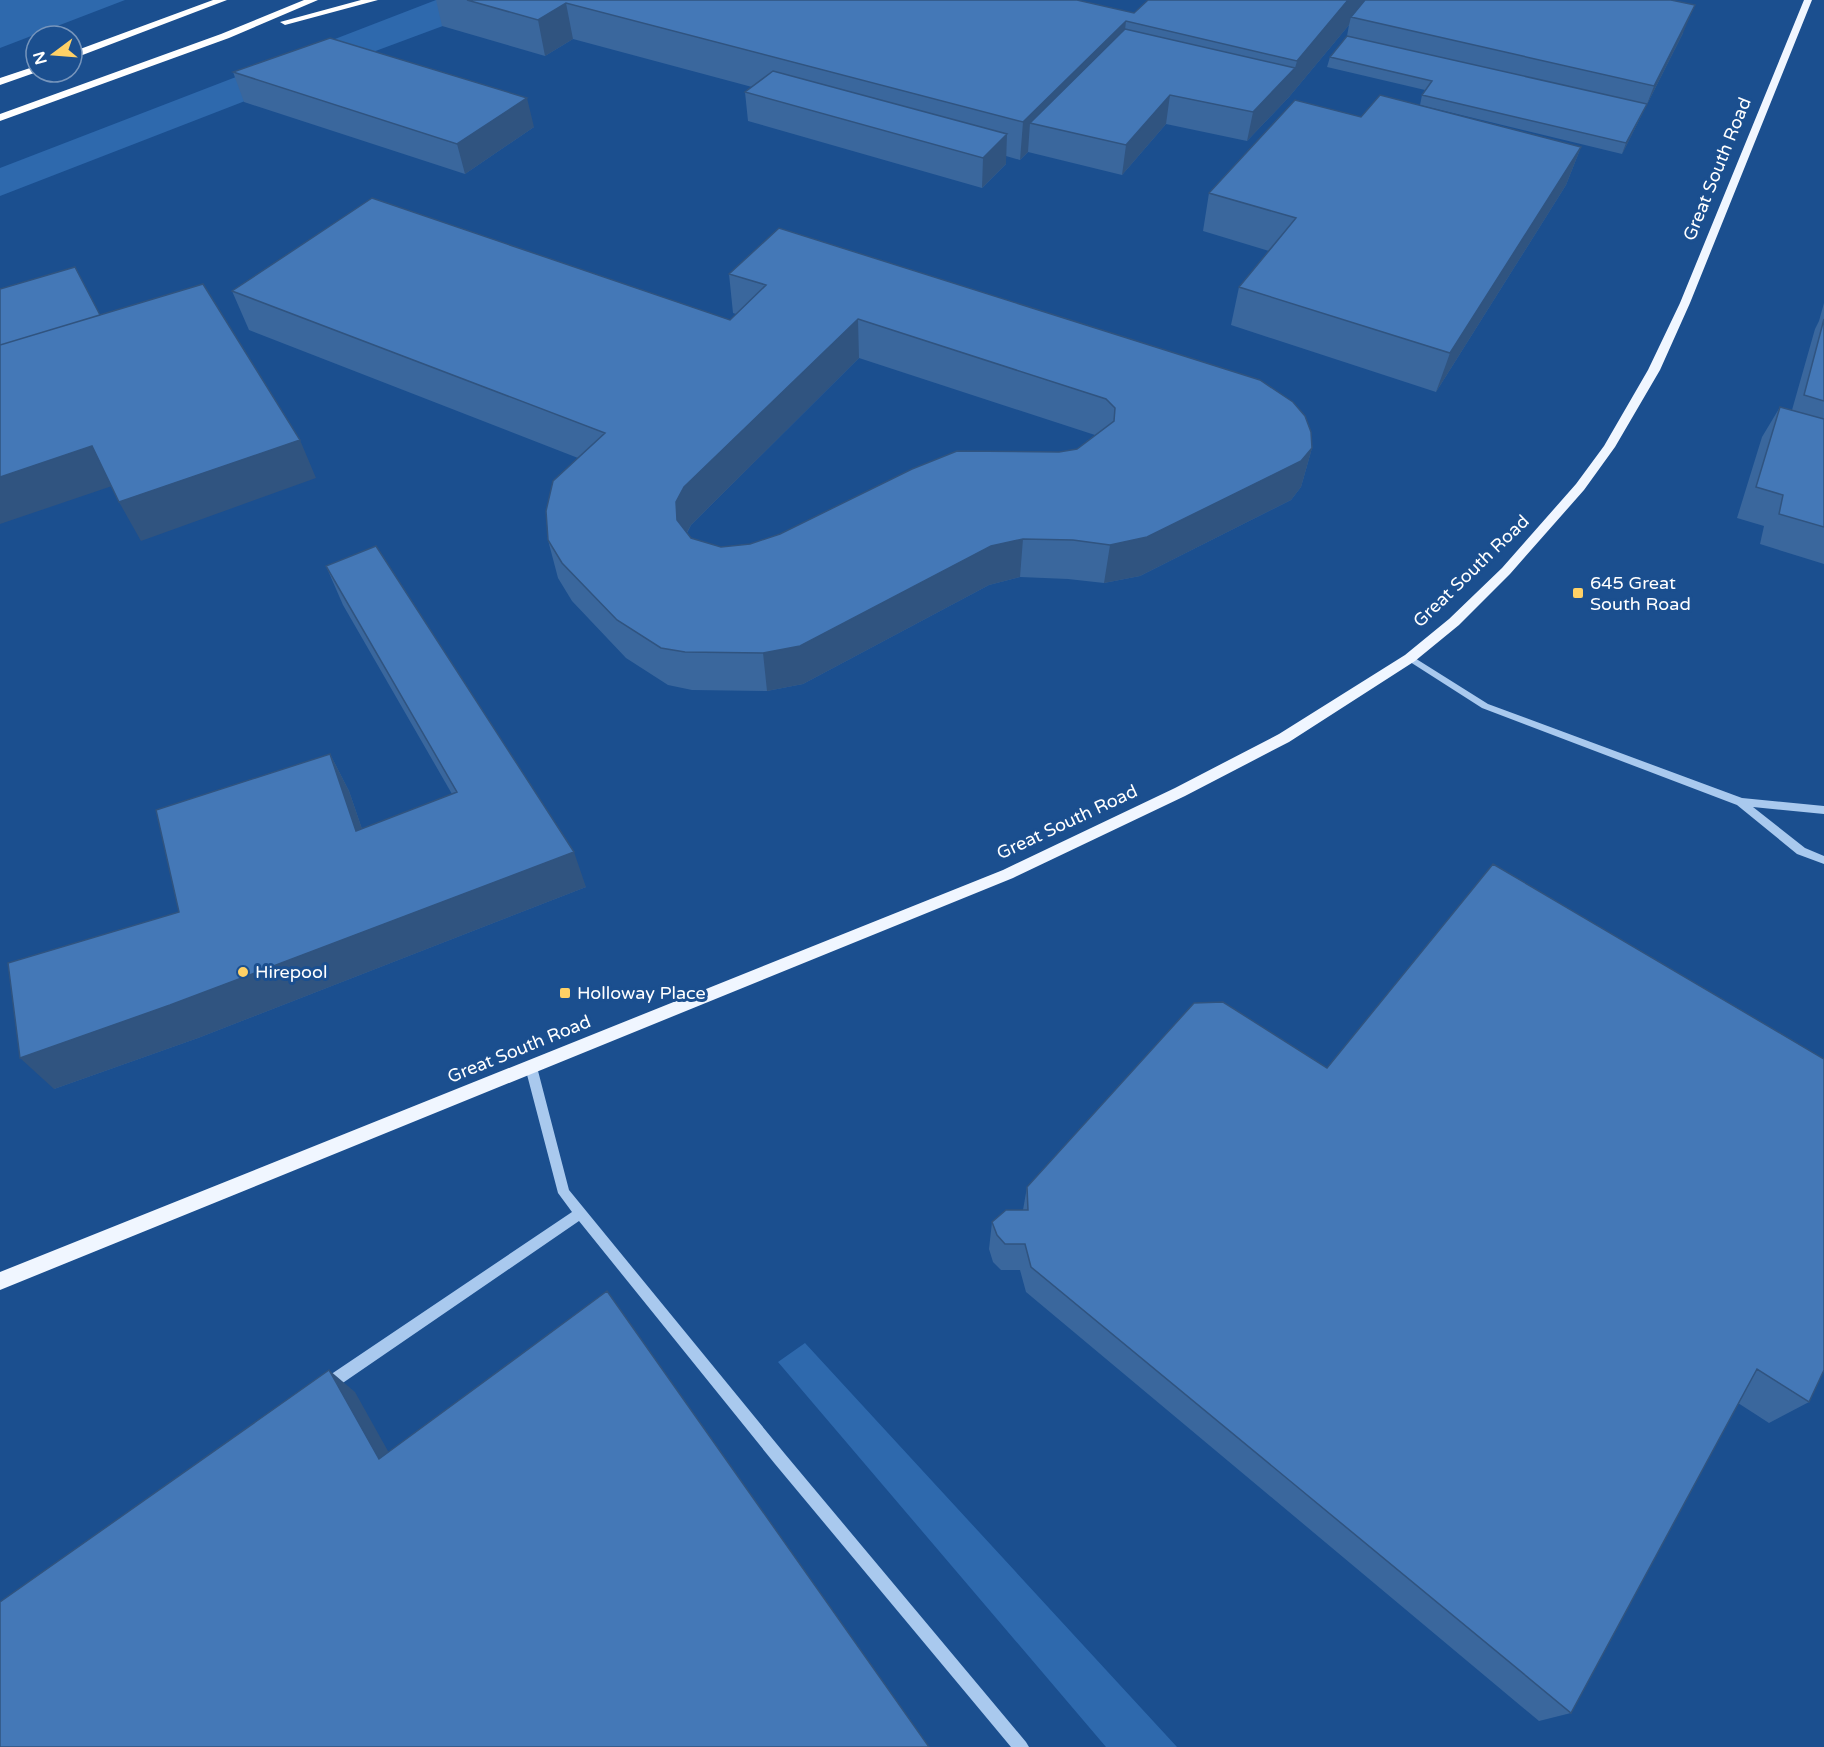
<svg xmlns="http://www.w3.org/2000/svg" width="1824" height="1747" viewBox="0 0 1824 1747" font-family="'Varela Round',sans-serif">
  <rect width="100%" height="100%" fill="#1b4f8f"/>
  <path fill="#2e69ad" d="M0,0H125L0,48Z
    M436,0H513L346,62L0,196V168Z
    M805,1343L1177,1747H1106L778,1362Z"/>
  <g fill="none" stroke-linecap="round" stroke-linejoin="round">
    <path fill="#a9c9ee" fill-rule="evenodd" d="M1410,655L1488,704L1742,798L1824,806V814L1753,807L1805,848L1824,856V864L1797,854L1737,805L1482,708L1407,660L1405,658L1407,656Z
      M531,1062L535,1063L537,1067L569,1190L785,1454L1026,1742L1029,1747H1011L775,1464L579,1221L331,1391L326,1393L321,1391L319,1386L321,1381L572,1212L558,1193L525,1067L527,1063Z"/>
    <path fill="#f0f6ff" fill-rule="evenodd" d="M1804,0H1812L1690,303L1660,370L1615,447L1584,490L1510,574L1459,625L1415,661L1289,742L1185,796L1013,878L0,1290V1272L1003,870L1175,788L1279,734L1405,655L1449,619L1502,568L1576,484L1604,446L1648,370L1680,303Z"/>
    <path fill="#fff" fill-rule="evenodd" d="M213,0H227L72,59V52Z
      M304,0H318L229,38L0,121V114L221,34Z
      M361,0H378L285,25L280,22Z
      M36,66L37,72L0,85V78Z"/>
  </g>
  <path fill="#3a679d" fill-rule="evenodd" d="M436,0H1077L1134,13L1148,0L1683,33L1622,154L1420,105L1422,95L1425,90L1327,67L1330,57L1347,36L1349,25L1289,97L1247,141L1166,124L1122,175L1028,152L1020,160L1006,156V164L982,188L748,121L745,92L752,87L573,39L545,56L442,26Z
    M233,72L534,127L465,174L244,102Z
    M1361,117L1581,147L1566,185L1436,392L1231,325L1239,287L1269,251L1203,231L1209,193Z
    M729,274L1312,448L1301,487L1291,500L1140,576L1104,583L1068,579L1020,577L989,585L803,684L767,691L692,690L668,685L626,658L572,601L558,578L548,540L578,458L249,330L232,291L730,320L736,314L733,313ZM859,358L1095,435L1077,449L1059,452L750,544L721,547L691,538L687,533L691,525Z
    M1824,303V564L1760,544L1764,526L1737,518L1762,437L1780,407L1792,410L1815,329L1819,321Z
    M326,566L586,887L198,1038L54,1089L179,912L330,754L349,791L362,829L452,794L343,605Z
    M1194,1003L1809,1402L1769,1423L1738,1403L1571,1713L1539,1721L1026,1292L1020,1270H1001L993,1262L989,1249L992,1222L1023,1210L1027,1187Z"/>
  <path fill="#305480" d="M1348,0H1370L1351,17L1349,25L1289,97L1247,141L1253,112L1295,68L1297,61Z
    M566,3L573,39L545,56L538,20Z
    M1695,5L1683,33L1622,154L1626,143L1647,104L1654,86Z
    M1126,21L1122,57L1030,123L1028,152L1020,160L1023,122Z
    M1170,95L1166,124L1122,175L1126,145Z
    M527,98L534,127L465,174L457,144Z
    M1007,134L1006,164L982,188L983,158Z
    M1581,147L1566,185L1436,392L1450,353Z
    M858,319L859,358L691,525L682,541L677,520L676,502L684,487Z
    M300,440L316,478L141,541L119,502Z
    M92,446L115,485L0,524V477Z
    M1312,448L1301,487L1291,500L1140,576L1104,583L1110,545Z
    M1023,539L1020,577L989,585L803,684L767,691L763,653L991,546Z
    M330,754L349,791L375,867L356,831Z
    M574,852L586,887L198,1038L54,1089L20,1058Z
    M329,1370L355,1392L403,1478L379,1459Z"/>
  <path fill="#4478b7" stroke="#305480" stroke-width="1.5" fill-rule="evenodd" d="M467,0H1077L1134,13L1148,0H1348L1297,61L1126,21L1023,122L566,3L538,20Z
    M1365,0H1671L1695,5L1654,86L1351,17Z
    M1125,29L1295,68L1253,112L1170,95L1126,145L1030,123Z
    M1347,36L1647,104L1626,143L1422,95L1432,81L1330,57Z
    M330,38L527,98L457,144L233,72Z
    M773,71L1007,134L983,158L745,92Z
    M1380,95L1581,147L1450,353L1239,287L1296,218L1209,193L1295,100L1361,117Z
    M372,198L730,320L766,285L729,274L779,228L1260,380L1293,402L1305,416L1311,432L1312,448L1301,461L1147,537L1110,545L1073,540L1023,539L991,546L800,646L763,653L685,652L661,648L617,620L562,563L548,540L546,511L553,481L605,433L232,291ZM858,319L1106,399L1115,408L1114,421L1077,449L1059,452L957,451L912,469L780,534L750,544L721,547L691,538L677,520L676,502L684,487Z
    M75,267L100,315L0,345V289Z
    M203,284L300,440L119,502L92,446L0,477V345Z
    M1824,319V401L1804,395Z
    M1780,407L1824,419V527L1779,514L1783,495L1756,487Z
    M376,546L574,852L170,1005L20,1058L8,963L179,912L156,810L330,754L356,831L457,792L326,566Z
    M1493,864L1824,1059V1370L1809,1402L1757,1369L1571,1713L1031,1267L1025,1244H1005L997,1235L992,1222L1006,1210H1028L1027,1187L1194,1003L1223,1002L1327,1068Z
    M607,1291L929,1747H0V1602L329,1370L379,1459Z"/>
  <g fill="#ffd166" stroke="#1b4f8f" stroke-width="2">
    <rect x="1572" y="587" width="12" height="12" rx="3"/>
    <circle cx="243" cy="972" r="6"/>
    <rect x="559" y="987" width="12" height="12" rx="3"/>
  </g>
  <g text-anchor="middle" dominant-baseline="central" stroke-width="6" stroke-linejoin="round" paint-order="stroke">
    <g font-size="18" fill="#fff" stroke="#1b4f8f">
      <text transform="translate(1717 169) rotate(-68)">Great South Road</text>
      <text transform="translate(1471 571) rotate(-44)">Great South Road</text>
      <text transform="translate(1067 822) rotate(-25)">Great South Road</text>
      <text transform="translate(519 1049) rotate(-22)">Great South Road</text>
    </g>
    <g font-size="18" fill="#fff" stroke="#1b4f8f" text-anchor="start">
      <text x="1590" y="583">645 Great<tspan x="1590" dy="21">South Road</tspan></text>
      <text x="255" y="972">Hirepool</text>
      <text x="577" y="993">Holloway Place</text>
    </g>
  </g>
  <g transform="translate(54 54) rotate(254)"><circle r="28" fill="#1b4f8f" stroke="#7695bc" stroke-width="1.5"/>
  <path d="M0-4.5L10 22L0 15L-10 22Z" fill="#ffd166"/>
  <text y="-9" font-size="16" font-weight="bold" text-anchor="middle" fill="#ffffff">N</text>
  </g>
</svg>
